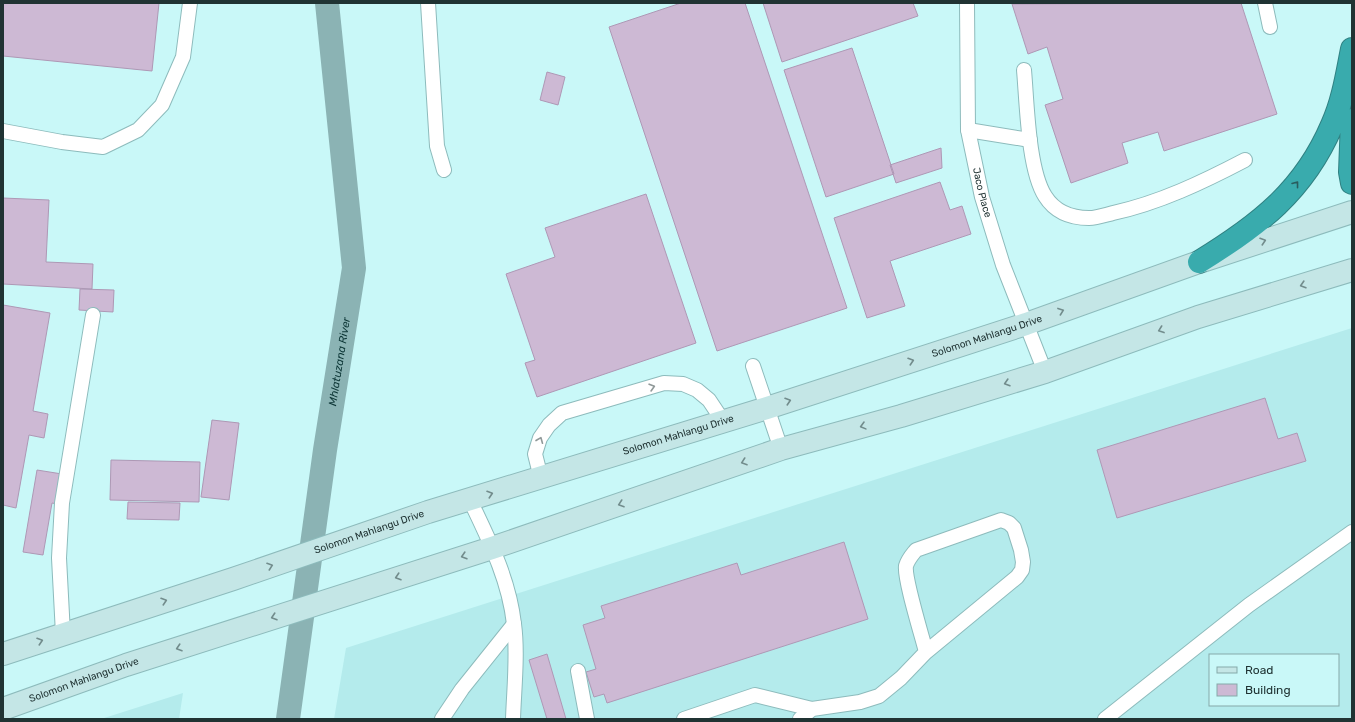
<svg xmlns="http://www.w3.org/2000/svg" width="1355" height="722" viewBox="0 0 1355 722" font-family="Rubik,sans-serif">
  <rect width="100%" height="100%" fill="#c9f8f8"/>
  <path fill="#b4ebec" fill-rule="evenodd" d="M1352,328V719H334L346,648ZM1210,655H1338V705H1210Z
    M183,693L179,719H101Z"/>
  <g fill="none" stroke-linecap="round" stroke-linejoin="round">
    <path stroke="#8bb3b4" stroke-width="24" id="s1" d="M288,719L325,450L354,268L327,3"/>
  </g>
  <path fill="#cdb9d4" stroke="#ae98b5" d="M3,3H159L152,71L3,56Z
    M681,3H745L847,308L717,351L609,27Z
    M763,3H913L918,16L782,62Z
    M1241,3L1277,114L1164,151L1158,132L1122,143L1128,163L1071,183L1045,105L1063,99L1047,47L1028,54L1012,4Z
    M852,48L894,174L826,197L784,70Z
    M547,72L565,77L558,105L540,100Z
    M941,148L942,168L896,183L890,165Z
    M940,182L950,210L962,206L971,234L890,261L905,306L867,318L834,218Z
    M646,194L696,343L537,397L525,363L535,360L506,274L555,257L545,228Z
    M3,198L49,200L46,262L93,264L92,289L3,284Z
    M80,289L114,290L113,312L79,310Z
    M3,305L50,313L33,411L48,414L44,438L29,435L16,508L3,505Z
    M1265,398L1278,439L1297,433L1306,461L1117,518L1097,450Z
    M212,420L239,423L229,500L201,497Z
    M111,460L200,462L199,502L110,500Z
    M37,470L62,474L57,504L52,503L43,555L23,552Z
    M128,502L180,503L179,520L127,519Z
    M844,542L868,619L607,703L604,694L594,697L586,672L596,669L583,625L605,618L601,606L737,563L741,575Z
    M547,654L566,719H547L529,660Z"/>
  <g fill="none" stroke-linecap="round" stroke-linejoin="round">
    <defs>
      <g id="lane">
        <path d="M428,3L437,146L444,170"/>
        <path id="s2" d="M967,3L968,130L982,197L1003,265L1045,372"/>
        <path d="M1265,3L1270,27"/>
        <path d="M1024,70C1027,103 1028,169 1045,196C1055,212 1071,218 1089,218C1097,218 1105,215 1113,213C1159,203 1203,182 1245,160"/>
        <path d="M968,130L1030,140"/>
        <path d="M3,131L62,142L103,147L138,130L162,105L183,57L190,3"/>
        <path d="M753,366L781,449"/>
        <path d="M541,478L535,454L540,438L549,425L562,413L664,383L683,384L697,390L709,400L723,421"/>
        <path d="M470,500C489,540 509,579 514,624C518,653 514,689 513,719"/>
        <path d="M63,634L59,558L62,503L93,315"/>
        <path d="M578,671L587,719"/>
        <path d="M442,719L462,689L514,624"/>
        <path d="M684,719L755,695L812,709"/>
        <path d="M800,719L812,709L860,702L879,696L901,678L926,652L1017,577L1022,570L1023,562L1021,550L1014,528L1009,523L1001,520L916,550C912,555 908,559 906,566C904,578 922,636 926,652"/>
        <path d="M1105,719L1249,605L1352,532"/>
      </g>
      <g id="secondary">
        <path id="s3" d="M3,654L233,579L428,512L767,408L1026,324L1199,262L1352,212"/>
        <path id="s4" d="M3,709L126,665L492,548L781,449L901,416L1045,372L1198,317L1352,270"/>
      </g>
      <path id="highway" d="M1352,120L1350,172L1352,183
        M1199,262C1258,226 1304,191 1332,125C1343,101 1347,74 1352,49"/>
    </defs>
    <use href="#lane" stroke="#8dbbbc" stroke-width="16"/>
    <use href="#secondary" stroke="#8dbbbc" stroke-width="24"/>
    <use href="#highway" stroke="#308182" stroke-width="24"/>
    <use href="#lane" stroke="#fff" stroke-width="14"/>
    <use href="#secondary" stroke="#c4e6e6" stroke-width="22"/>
    <use href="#highway" stroke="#39abad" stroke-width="22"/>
  </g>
  <defs><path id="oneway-chevron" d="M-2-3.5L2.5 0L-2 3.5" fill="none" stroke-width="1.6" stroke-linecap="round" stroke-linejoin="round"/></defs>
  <use stroke="#295d5e" href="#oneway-chevron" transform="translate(1296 184) rotate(-52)"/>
  <g stroke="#728c8c">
    <use href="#oneway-chevron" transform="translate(1263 241) rotate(-18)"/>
    <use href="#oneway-chevron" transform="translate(1303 285) rotate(163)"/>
    <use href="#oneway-chevron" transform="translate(1061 311) rotate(-20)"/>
    <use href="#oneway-chevron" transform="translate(1161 330) rotate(160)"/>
    <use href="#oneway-chevron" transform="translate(911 361) rotate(-18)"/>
    <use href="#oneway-chevron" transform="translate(1007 383) rotate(163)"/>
    <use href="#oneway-chevron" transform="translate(788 401) rotate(-18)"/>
    <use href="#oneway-chevron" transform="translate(863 426) rotate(165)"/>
    <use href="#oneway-chevron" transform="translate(744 462) rotate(161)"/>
    <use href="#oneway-chevron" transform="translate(490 494) rotate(-18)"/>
    <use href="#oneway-chevron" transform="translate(621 504) rotate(161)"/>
    <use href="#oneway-chevron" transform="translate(464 556) rotate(163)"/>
    <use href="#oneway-chevron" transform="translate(270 566) rotate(-19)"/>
    <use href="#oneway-chevron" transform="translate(398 577) rotate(162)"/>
    <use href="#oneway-chevron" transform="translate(164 601) rotate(-18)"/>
    <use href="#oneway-chevron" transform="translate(274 617) rotate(162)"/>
    <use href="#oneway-chevron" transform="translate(40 641) rotate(-18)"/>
    <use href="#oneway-chevron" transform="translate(179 648) rotate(162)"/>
  </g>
  <g stroke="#909999">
    <use href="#oneway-chevron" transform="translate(652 387) rotate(-16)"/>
    <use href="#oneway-chevron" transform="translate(540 440) rotate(-68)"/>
  </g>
  <g text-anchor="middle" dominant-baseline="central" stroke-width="3" stroke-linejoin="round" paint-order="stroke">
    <g font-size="10" fill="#203333" stroke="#c9f8f8">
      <text stroke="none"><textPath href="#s2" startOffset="191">Jaco Place</textPath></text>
      <text stroke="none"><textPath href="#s3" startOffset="1034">Solomon Mahlangu Drive</textPath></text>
      <text stroke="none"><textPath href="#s3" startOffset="710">Solomon Mahlangu Drive</textPath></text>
      <text stroke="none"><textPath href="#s3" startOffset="386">Solomon Mahlangu Drive</textPath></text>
      <text stroke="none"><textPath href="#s4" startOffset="86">Solomon Mahlangu Drive</textPath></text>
    </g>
    <g font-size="11" font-style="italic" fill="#0c3535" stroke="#c9f8f8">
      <text stroke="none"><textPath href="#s1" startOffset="361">Mhlatuzana River</textPath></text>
    </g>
  </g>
  <rect width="1355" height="722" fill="none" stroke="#203333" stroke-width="8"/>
  <rect x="1209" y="654" width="130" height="52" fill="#c9f8f8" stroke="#85a9a9"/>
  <rect x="1217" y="667" width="20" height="6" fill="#c4e6e6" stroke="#85a9a9"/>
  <text x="1245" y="674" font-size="12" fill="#203333">Road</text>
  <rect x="1217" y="684" width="20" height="12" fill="#cdb9d4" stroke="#85a9a9"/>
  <text x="1245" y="694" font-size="12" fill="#203333">Building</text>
</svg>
